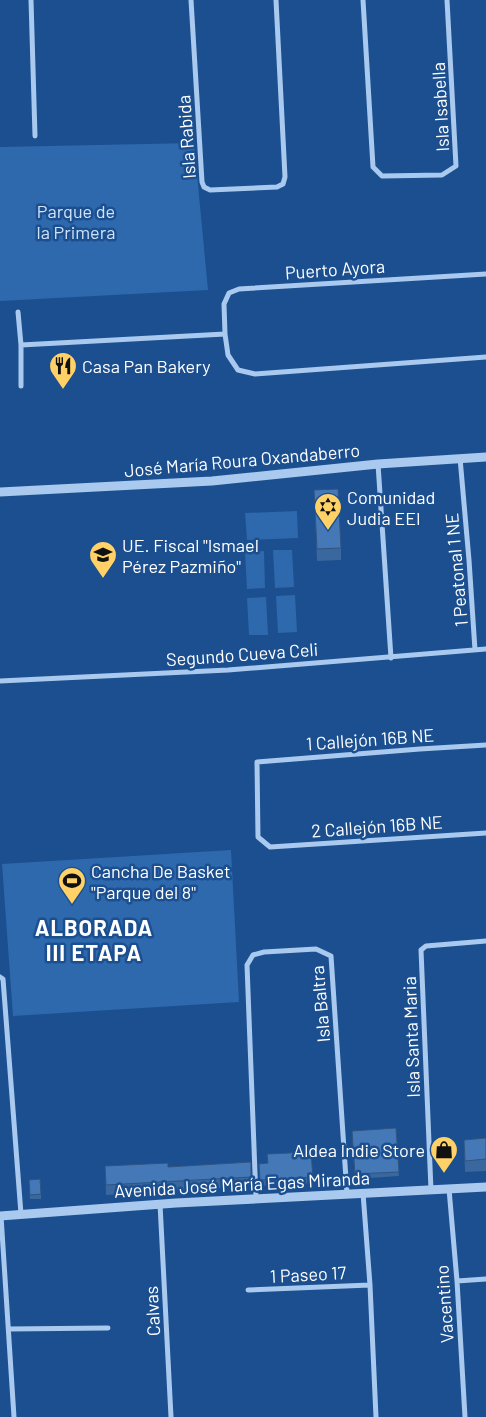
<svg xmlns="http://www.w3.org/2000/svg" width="486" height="1417" viewBox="0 0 486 1417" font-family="Barlow,sans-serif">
  <rect width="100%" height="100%" fill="#1b4f8f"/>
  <path fill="#2e69ad" d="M194,143L208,290L0,301V147Z
    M297,511L298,538L247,540L245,513Z
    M273,550H292L294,587L275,588Z
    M264,551L265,588L247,589L245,552Z
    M295,595L297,632L278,633L276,596Z
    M266,597L268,635H249L247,598Z
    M231,850L239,1002L13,1016L2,864Z"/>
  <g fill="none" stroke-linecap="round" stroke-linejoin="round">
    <path stroke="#a9c9ee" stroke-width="5" d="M31,0L35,136
      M191,0L202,182L204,187L210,190L277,187L283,184L285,177L276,0
      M363,0L373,167L382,176L442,175L456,166L447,0
      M486,274L239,289L229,293L224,304L225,334L228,355L238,370L255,374L486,357
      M18,312L21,345V386
      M21,345L225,334
      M460,458L469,560L475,650
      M378,464L391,658
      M0,681L228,670L486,649
      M486,745L420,749L257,762L258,837L270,847L486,833
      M0,977L3,979L21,1214
      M449,1189L457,1281L465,1417
      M431,1190L421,950L426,946L486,941
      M363,1193L370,1285L376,1417
      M256,1199L247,965L253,955L264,952L316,949L331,956L347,1194
      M160,1204L171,1417
      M1,1216L14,1417
      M457,1281L486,1279
      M248,1290L370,1285
      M9,1329L108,1328"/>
    <path stroke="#a9c9ee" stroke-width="9" d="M0,492L212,481L378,464L486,457
      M0,1216L176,1203L486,1187"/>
  </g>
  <path fill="#3a679d" d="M314,490L341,548V560L317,561Z
    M396,1128L399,1176L355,1179L352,1135Z
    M486,1138V1171L465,1172L464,1140Z
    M251,1162V1186L106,1195L105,1166L168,1167Z
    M259,1164L313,1177V1183L260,1186Z
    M29,1184L41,1194V1199H30Z"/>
  <path fill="#4478b7" stroke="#305480" d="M338,489L341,548L317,549L314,490Z
    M396,1128L399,1172L355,1174L352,1131Z
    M486,1138V1159L465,1161L464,1140Z
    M311,1152L313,1177L260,1180L259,1164L268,1163L267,1154Z
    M251,1162V1177L106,1185L105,1166L168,1163V1167Z
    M40,1179L41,1194L30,1195L29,1180Z"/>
  <defs>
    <symbol id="restaurant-pin" viewBox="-11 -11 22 30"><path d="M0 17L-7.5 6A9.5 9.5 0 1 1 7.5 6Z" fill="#ffd166" stroke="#1b4f8f"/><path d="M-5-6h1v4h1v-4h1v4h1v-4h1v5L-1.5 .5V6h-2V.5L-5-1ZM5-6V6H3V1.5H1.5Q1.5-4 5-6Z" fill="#111"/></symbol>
    <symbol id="synagogue-pin" viewBox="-11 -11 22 30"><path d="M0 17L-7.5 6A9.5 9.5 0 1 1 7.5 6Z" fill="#ffd166" stroke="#1b4f8f"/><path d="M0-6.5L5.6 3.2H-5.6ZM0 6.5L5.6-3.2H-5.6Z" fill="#111"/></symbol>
    <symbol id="school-pin" viewBox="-11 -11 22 30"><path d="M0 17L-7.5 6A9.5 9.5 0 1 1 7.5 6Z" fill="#ffd166" stroke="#1b4f8f"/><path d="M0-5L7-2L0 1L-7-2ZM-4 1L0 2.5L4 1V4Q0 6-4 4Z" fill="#111"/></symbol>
    <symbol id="stadium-pin" viewBox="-11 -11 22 30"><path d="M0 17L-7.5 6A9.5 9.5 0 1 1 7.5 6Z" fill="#ffd166" stroke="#1b4f8f"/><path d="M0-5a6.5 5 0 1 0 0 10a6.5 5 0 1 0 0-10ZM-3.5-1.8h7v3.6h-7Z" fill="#111"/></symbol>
    <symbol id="shop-pin" viewBox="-11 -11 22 30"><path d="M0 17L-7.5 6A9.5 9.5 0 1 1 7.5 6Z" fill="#ffd166" stroke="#1b4f8f"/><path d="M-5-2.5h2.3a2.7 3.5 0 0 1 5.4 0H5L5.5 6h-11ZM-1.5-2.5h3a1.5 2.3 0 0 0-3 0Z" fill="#111"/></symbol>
  </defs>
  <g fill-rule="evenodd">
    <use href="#restaurant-pin" x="47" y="350" width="32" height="43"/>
    <use href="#synagogue-pin" x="312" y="491" width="32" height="43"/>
    <use href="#school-pin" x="87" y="539" width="32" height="43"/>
    <use href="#stadium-pin" x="56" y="865" width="32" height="43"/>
    <use href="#shop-pin" x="428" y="1134" width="32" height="43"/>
  </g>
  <g text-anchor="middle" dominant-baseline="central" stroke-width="5" stroke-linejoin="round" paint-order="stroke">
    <g font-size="18" fill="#fff" stroke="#1b4f8f">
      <text transform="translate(440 107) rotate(-93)">Isla Isabella</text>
      <text transform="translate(186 137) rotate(-94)">Isla Rabida</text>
      <text transform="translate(335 269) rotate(-4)">Puerto Ayora</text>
      <text transform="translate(242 460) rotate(-5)">José María Roura Oxandaberro</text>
      <text transform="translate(456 570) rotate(-95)">1 Peatonal 1 NE</text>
      <text transform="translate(242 654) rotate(-4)">Segundo Cueva Celi</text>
      <text transform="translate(370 739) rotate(-4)">1 Callejón 16B NE</text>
      <text transform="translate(377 826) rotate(-4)">2 Callejón 16B NE</text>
      <text transform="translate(320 1004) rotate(-95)">Isla Baltra</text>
      <text transform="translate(411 1037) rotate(-92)">Isla Santa Maria</text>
      <text transform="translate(242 1184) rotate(-3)">Avenida José María Egas Miranda</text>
      <text transform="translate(308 1274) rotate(-3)">1 Paseo 17</text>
      <text transform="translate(444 1304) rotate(-94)">Vacentino</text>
      <text transform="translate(152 1311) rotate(-93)">Calvas</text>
    </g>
    <g font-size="18" fill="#cfe3fa" stroke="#1b4f8f">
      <text x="76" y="211">Parque de<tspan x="76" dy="21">la Primera</tspan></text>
    </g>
    <g font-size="18" fill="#fff" stroke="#1b4f8f" text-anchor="start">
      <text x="82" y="366">Casa Pan Bakery</text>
      <text x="347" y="497">Comunidad<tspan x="347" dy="21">Judia EEI</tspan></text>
      <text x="122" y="545">UE. Fiscal "Ismael<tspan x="122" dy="21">Pérez Pazmiño"</tspan></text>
      <text x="91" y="871">Cancha De Basket<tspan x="91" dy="21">"Parque del 8"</tspan></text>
      <text x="425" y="1150" text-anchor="end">Aldea Indie Store</text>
    </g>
    <g font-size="22" font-weight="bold" letter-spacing="1" fill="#fff" stroke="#1b4f8f">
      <text x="94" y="927">ALBORADA<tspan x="94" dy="25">III ETAPA</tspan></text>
    </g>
  </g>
</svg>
